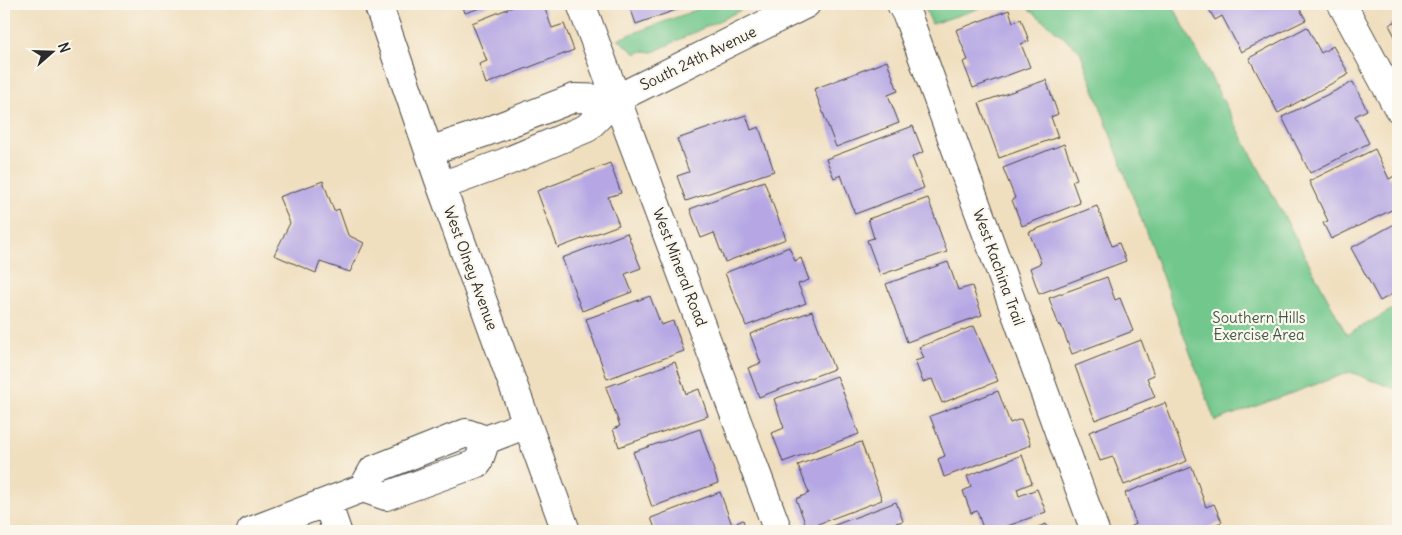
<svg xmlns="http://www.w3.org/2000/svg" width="1402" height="535" viewBox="0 0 1402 535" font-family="Delius,sans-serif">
  <rect width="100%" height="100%" fill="#fbf7ec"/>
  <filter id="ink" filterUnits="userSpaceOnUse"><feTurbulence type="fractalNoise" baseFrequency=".02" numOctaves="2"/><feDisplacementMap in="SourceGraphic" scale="10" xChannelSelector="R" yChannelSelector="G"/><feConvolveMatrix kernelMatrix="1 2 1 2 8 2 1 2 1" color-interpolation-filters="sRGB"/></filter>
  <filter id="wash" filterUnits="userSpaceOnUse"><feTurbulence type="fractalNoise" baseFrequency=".0096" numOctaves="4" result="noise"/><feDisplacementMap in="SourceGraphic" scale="20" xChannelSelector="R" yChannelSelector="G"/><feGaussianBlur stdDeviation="1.12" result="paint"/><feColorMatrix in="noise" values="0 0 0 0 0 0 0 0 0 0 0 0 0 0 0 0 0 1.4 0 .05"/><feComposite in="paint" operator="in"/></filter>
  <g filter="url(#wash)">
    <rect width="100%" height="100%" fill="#f0dfbf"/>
    <path fill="#72c78c" stroke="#4e795c" d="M712,4H754L653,52L643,51L636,54L618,39Z
      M923,4H993L932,24Z
      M1023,4H1172L1347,335L1398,306V390L1350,372L1215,421L1080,51Z"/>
    <g id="blocks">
      <path fill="#b6a7e4" d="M462,4H493L465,13Z
        M520,4H543L552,28L564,24L574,50L486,84L479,64L487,61L472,23Z
        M629,4H693L636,24Z
        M1206,4H1297L1306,20L1241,52L1222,16L1215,20Z
        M1009,10L1013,22L1021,19L1029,41L1021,44L1030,67L973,88L963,62L968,60L956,30Z
        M1398,20V42L1389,25Z
        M1307,27L1321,53L1333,46L1349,74L1278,113L1249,58Z
        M887,61L898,91L888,95L899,123L836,147L814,89Z
        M1046,80L1058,114L1051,117L1058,137L999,158L979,103Z
        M1353,82L1367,110L1355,116L1369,143L1310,173L1282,117Z
        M746,115L751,130L759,127L774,171L686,201L677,176L689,172L677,139Z
        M913,126L923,152L912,157L924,188L855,214L841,175L834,178L826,159Z
        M1064,144L1077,179L1072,181L1080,203L1022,226L1012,200L1015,198L1003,168Z
        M1375,149L1389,179L1398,174V207L1331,239L1323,223L1328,221L1309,181Z
        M610,163L621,193L608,197L619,225L558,248L537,191Z
        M323,181L334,211L339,209L348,235L364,243L350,272L320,262L316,273L274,255L290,223L279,197Z
        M764,181L786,239L725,262L714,233L701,238L690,209Z
        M928,198L947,252L880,275L867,240L874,238L868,219Z
        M1097,206L1112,246L1119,243L1126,261L1039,294L1030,268L1041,263L1029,232Z
        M1398,222V291L1380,301L1351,248Z
        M627,233L641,268L625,274L632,292L582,311L562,258Z
        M789,247L795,261L801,258L809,280L798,284L806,303L746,326L725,273Z
        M948,262L958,290L972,286L982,315L907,342L886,284Z
        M1107,277L1115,300L1120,298L1133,331L1072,354L1061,325L1059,326L1049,298Z
        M650,296L661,325L673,321L684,351L607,379L586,319Z
        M812,311L834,369L759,397L748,368L761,363L750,334Z
        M974,326L998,381L942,403L932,379L923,382L915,361L924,358L919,347Z
        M1141,340L1154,375L1147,378L1155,397L1095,420L1075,366Z
        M675,362L686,394L699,389L708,416L619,447L613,429L620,426L606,387Z
        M837,376L859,434L783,462L772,433L784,428L774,399Z
        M998,391L1010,423L1021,419L1031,445L944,477L938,459L945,456L930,416Z
        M1165,403L1187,461L1124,485L1113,457L1100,461L1089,432Z
        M700,429L718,483L652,507L633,452Z
        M861,442L882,500L807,528L796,499L809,493L798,465Z
        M1022,455L1032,483L1017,489L1019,496L1037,489L1046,512L994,531H984L977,511L971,513L963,491L971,487L967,476Z
        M1192,467L1206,507L1214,504L1222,522L1198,531H1131L1130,527L1136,524L1125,493Z
        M720,492L732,525L743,520L747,531H656L651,518Z
        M896,502L903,521L896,523L899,531H819Z
        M1046,524L1049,531H1027Z"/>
    </g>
  </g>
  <g filter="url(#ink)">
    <use href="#blocks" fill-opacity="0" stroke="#494641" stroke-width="1"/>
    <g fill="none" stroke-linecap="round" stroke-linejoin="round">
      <defs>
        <path id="minor" d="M378,4L441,186L566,531
          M581,4L778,531
          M901,4L908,17L1095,531
          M1342,4L1398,108
          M429,151L486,132L574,98L616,99
          M441,186L501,164L587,128L616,99L806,4
          M466,433L486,440L478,463L386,496L363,488L373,470Z
          M486,440L527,424
          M327,502L337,531
          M251,531L363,488"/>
      </defs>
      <use href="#minor" stroke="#494641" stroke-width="30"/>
      <use href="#minor" stroke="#fff" stroke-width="28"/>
    </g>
  </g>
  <g text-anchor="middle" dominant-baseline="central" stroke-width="4.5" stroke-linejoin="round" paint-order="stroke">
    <g font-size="15" fill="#2b2b2b" stroke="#fbf7ec">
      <text transform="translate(698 58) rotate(-26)">South 24th Avenue</text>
      <text transform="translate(680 267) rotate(69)">West Mineral Road</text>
      <text transform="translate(999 267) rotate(70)">West Kachina Trail</text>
      <text transform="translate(471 268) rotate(70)">West Olney Avenue</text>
    </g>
    <g font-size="15" fill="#405a48" stroke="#fbf7ec">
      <text x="1259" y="317">Southern Hills<tspan x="1259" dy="17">Exercise Area</tspan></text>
    </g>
  </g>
  <rect width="1402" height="535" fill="none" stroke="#fbf7ec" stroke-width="20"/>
  <g transform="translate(52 52) rotate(70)" stroke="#fbf7ec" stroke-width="4" paint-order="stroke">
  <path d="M0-4L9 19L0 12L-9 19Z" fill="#2b2b2b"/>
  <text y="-8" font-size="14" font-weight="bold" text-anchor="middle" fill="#2b2b2b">N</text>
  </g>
</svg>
